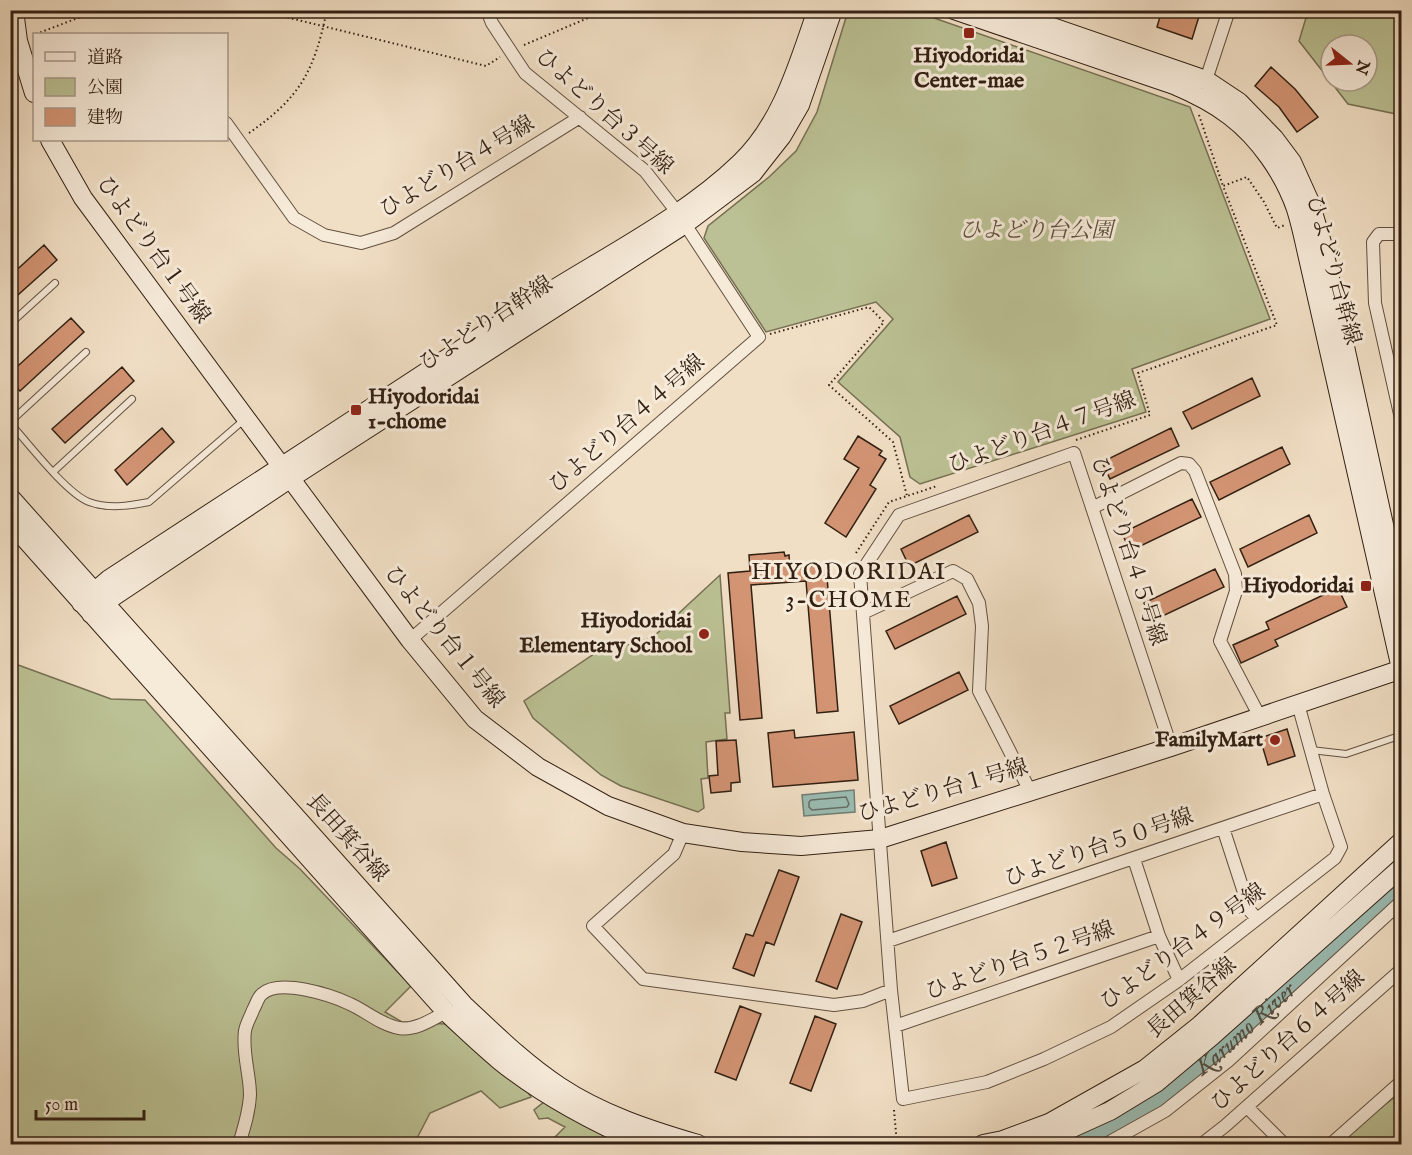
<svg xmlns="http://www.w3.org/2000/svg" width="1412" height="1155" viewBox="0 0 1412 1155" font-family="'IM FELL English','Noto Serif JP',serif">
  <rect width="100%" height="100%" fill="#f1dfc5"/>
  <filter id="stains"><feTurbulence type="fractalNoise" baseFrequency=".00333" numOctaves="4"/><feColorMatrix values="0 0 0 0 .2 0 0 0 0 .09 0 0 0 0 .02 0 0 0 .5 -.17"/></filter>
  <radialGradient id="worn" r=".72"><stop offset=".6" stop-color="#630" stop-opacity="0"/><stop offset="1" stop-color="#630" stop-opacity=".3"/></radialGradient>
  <path fill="#bbc194" stroke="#767054" stroke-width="1.5" fill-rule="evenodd" d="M848,11H914L1190,107L1270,319L1132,369L1146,412L920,484L910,477L900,437L838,382L893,319L876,302L766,332L704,238L708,226L769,177L796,151L817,112Z
    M1308,11H1401V115L1348,104L1299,41ZM1331,45H1367V81H1331Z
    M720,575L730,713H725L727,739L706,742L708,778L701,779L704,808L698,812L621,786L601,775L533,718L524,701L594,654L652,638Z
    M10,662L111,699L145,700L276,848L300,869L411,986L385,1012L402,1022L445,1024L489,1061L522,1083L531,1097L500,1108L481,1091L430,1113L414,1144H11Z
    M1401,1092V1144H1338L1355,1128Z
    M544,1102L629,1144H548L565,1127L548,1118L539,1119L534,1110Z"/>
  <path fill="#9bbdb4" stroke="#717e74" stroke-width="1.5" d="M854,790L855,812L804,816L802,795Z"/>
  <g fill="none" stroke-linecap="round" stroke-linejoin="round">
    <path stroke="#666e64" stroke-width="1.5" d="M846,797L849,804L847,807L812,810L809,807V802L811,800Z"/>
    <path stroke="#9bbdb4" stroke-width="26" id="s1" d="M1083,1144L1105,1135L1211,1061L1394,894"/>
  </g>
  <path fill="#d39474" stroke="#322013" stroke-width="1.5" d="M1162,10H1201L1192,39L1157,27Z
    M1271,67L1295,89L1318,117L1297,132L1279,107L1255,86Z
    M44,245L57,260L10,302V276Z
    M71,318L84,332L20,391L10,381V373Z
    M122,367L134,381L65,443L52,429Z
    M1252,378L1260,396L1192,429L1183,412Z
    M162,428L174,442L127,485L115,470Z
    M1171,428L1179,446L1110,479L1102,462Z
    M858,436L882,451L879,455L886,459L870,485L876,489L846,537L825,523L859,468L844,459Z
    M1282,447L1290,464L1219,500L1210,482Z
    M1192,499L1201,517L1130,551L1122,533Z
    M969,515L978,532L909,566L901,549Z
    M1309,515L1317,533L1248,567L1240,549Z
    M784,552L785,556L789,555L790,568L826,565L838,711L817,713L806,581L751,585L762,718L740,720L728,573L750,571L749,555Z
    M1215,569L1224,587L1152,621L1144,603Z
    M1338,588L1347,607L1275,640L1278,646L1241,663L1233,645L1269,629L1266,622Z
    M957,596L966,614L895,649L886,631Z
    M959,672L968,690L899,724L890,706Z
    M1287,729L1295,756L1268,765L1260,738Z
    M794,730L795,738L854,732L858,780L773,787L768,733Z
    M736,740L740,782L731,783V791L711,793L709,776L718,775L716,741Z
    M946,842L957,878L932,886L921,851Z
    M779,870L799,877L774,945L766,942L754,976L733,968L746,934L753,936Z
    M841,914L862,922L837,989L816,981Z
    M740,1006L761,1014L736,1080L715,1072Z
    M815,1016L836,1024L811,1091L790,1083Z"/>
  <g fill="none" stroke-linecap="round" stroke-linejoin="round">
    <defs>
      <path id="lane" d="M10,324L55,283
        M10,422L86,352
        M10,423C28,443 66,493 89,502C108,509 129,506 149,502L245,419
        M54,471L132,399
        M1311,750L1346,754L1402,735"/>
      <path id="street" d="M1206,80L1229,10
        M226,123L294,218L324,235L361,243L394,233L580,117
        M1402,234H1379L1373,242L1375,303L1402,423
        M1092,508L1181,463L1189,464L1195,471L1235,574L1236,591L1220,641L1260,717
        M863,613L953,571L967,579L979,603L982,626L979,691L1030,791
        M410,640L759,337L677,212L645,171L525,73L492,23L487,10
        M1171,747L1074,453L899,515L860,574L891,990L903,1099L987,1082L1044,1059L1111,1027L1179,980L1335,858L1341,847L1323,794L1298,704
        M1223,828L1250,911L1257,919
        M683,833L674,854L593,926L643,979L834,1005L863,1001L891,990
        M1134,859L1159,936L1179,980
        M888,941L1323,794
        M895,1026L1159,936
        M1247,1107L1284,1144
        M239,1144C244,1128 249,1113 250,1095C250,1074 242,1053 245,1031C246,1024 251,1016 253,1010C256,1005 258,997 262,994C279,978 331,995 350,1004C366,1011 381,1025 399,1028C415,1031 433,1019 446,1012
        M1106,1144L1165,1111L1228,1061L1402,901
        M1202,1144L1225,1126L1402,969
        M1331,1144L1402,1081"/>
      <path id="secondary" d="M14,10L18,41L34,93
        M954,10L1174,85C1193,93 1213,103 1230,116C1259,138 1284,174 1296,209C1300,222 1303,235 1306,249L1402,673
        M1003,10L1206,80L1239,102L1274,138L1292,162L1310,202L1323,246L1402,607
        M50,140L83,198L410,640L475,719L538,767L608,806L683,833L742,842L801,846L880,839L1171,747L1402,669
        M10,497L464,1005C494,1033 524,1063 559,1086C601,1114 650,1130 698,1144
        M10,522L446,1012C464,1029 482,1046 500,1061C543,1096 593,1122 643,1144
        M81,603L109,579C251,486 393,394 535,301C602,258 683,218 740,163C782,123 798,64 817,10
        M91,614L104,603L291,478L685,224L753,173L782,136L800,105L833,10
        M983,1144L1003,1140L1049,1123L1145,1069L1200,1025L1402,841
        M1037,1144L1110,1111L1156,1083L1212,1036L1402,867"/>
    </defs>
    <use href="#lane" stroke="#625040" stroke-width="8"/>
    <use href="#street" stroke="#625040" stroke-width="14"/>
    <use href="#secondary" stroke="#322013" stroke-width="20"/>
    <path stroke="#322013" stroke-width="2" stroke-dasharray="1.5 3" stroke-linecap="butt" d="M257,10L486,66L500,57
      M771,10L797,18
      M36,34L99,10
      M524,45L607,10
      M1199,115L1223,186
      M249,133C301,97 314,71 327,10
      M770,334L869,307L884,322L829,385L893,442L907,496
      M1076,440L1150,415L1138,373L1277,325L1223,186L1247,177L1264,202L1277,228L1285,225
      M856,553L889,502L937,486
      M894,1110L897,1144"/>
    <use href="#lane" stroke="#f6ead9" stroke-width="6"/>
    <use href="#street" stroke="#f6ead9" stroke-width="12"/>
    <use href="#secondary" stroke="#f6ead9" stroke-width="18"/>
  </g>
  <g fill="#8f2418" stroke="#f6ead9" stroke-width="2">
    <rect x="963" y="27" width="12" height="12" rx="3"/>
    <rect x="350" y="404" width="12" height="12" rx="3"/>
    <rect x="1360" y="580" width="12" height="12" rx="3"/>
    <circle cx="704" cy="634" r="6"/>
    <circle cx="1275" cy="740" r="6"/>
  </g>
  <g text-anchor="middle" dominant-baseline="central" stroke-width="6" stroke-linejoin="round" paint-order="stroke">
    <g font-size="22" font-weight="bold" fill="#322013" stroke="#f6ead9" text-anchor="end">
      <text x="969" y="56" text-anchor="middle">Hiyodoridai<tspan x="969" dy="25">Center-mae</tspan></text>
      <text x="368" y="397" text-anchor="start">Hiyodoridai<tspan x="368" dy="25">1-chome</tspan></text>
      <text x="1354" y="586">Hiyodoridai</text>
      <text x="692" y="621">Hiyodoridai<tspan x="692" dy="25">Elementary School</tspan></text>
      <text x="1263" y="740">FamilyMart</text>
    </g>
    <g font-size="22" fill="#322013" stroke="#f6ead9">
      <text transform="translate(604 112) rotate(42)">ひよどり台３号線</text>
      <text transform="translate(457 167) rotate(-31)">ひよどり台４号線</text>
      <text transform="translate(153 250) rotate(54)">ひよどり台１号線</text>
      <text transform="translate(1333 270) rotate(75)">ひよどり台幹線</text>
      <text transform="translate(486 324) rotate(-33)">ひよどり台幹線</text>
      <text transform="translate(627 424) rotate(-41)">ひよどり台４４号線</text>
      <text transform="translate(1042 433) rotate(-20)">ひよどり台４７号線</text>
      <text transform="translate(1128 551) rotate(72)">ひよどり台４５号線</text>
      <text transform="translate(444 637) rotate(51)">ひよどり台１号線</text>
      <text transform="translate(943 791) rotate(-16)">ひよどり台１号線</text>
      <text transform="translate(347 838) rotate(48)">長田箕谷線</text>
      <text transform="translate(1099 848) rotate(-19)">ひよどり台５０号線</text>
      <text transform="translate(1183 947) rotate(-36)">ひよどり台４９号線</text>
      <text transform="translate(1020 961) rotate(-19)">ひよどり台５２号線</text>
      <text transform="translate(1192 998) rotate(-41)">長田箕谷線</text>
      <text transform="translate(1288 1041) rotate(-42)">ひよどり台６４号線</text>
    </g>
    <g font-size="22" font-style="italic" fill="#5b503a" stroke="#f6ead9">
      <text x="1036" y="231">ひよどり台公園</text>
    </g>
    <g font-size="24" letter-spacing="1.5" fill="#322013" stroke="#f6ead9">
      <text x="849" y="572">HIYODORIDAI<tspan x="849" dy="28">3-CHOME</tspan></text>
    </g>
    <g font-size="24" font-style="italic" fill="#524f43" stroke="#f6ead9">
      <text stroke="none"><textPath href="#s1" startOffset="200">Karumo River</textPath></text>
    </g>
  </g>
  <rect width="1412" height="1155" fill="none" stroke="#f1dfc5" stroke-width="36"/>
  <rect x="12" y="12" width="1388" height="1131" fill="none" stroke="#322013" stroke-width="3"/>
  <rect x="18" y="18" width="1376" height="1119" fill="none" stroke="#322013" stroke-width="1.5"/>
  <rect x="33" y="33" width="195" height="108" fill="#f6ead9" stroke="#a8998a" stroke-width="1.5"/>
  <rect x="45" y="52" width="30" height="9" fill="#f6ead9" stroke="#a8998a" stroke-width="1.5"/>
  <text x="87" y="63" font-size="18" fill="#322013">道路</text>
  <rect x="45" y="78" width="30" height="18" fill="#bbc194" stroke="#a8998a" stroke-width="1.5"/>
  <text x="87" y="93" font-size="18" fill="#322013">公園</text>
  <rect x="45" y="108" width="30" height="18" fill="#d39474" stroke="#a8998a" stroke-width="1.5"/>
  <text x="87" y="123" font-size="18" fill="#322013">建物</text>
  <g transform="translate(1349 63) rotate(108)"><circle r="28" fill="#f6ead9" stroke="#a8998a" stroke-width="1.5"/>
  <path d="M0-4.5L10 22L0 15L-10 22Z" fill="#8f2418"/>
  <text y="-9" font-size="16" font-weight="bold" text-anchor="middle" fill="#322013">N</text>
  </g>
  <path d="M36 1110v9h108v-9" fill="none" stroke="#322013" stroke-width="3"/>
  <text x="45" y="1110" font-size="18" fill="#322013" stroke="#f6ead9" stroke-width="4.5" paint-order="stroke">50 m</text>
  <rect width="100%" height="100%" filter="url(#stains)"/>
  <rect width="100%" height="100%" fill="url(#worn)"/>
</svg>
